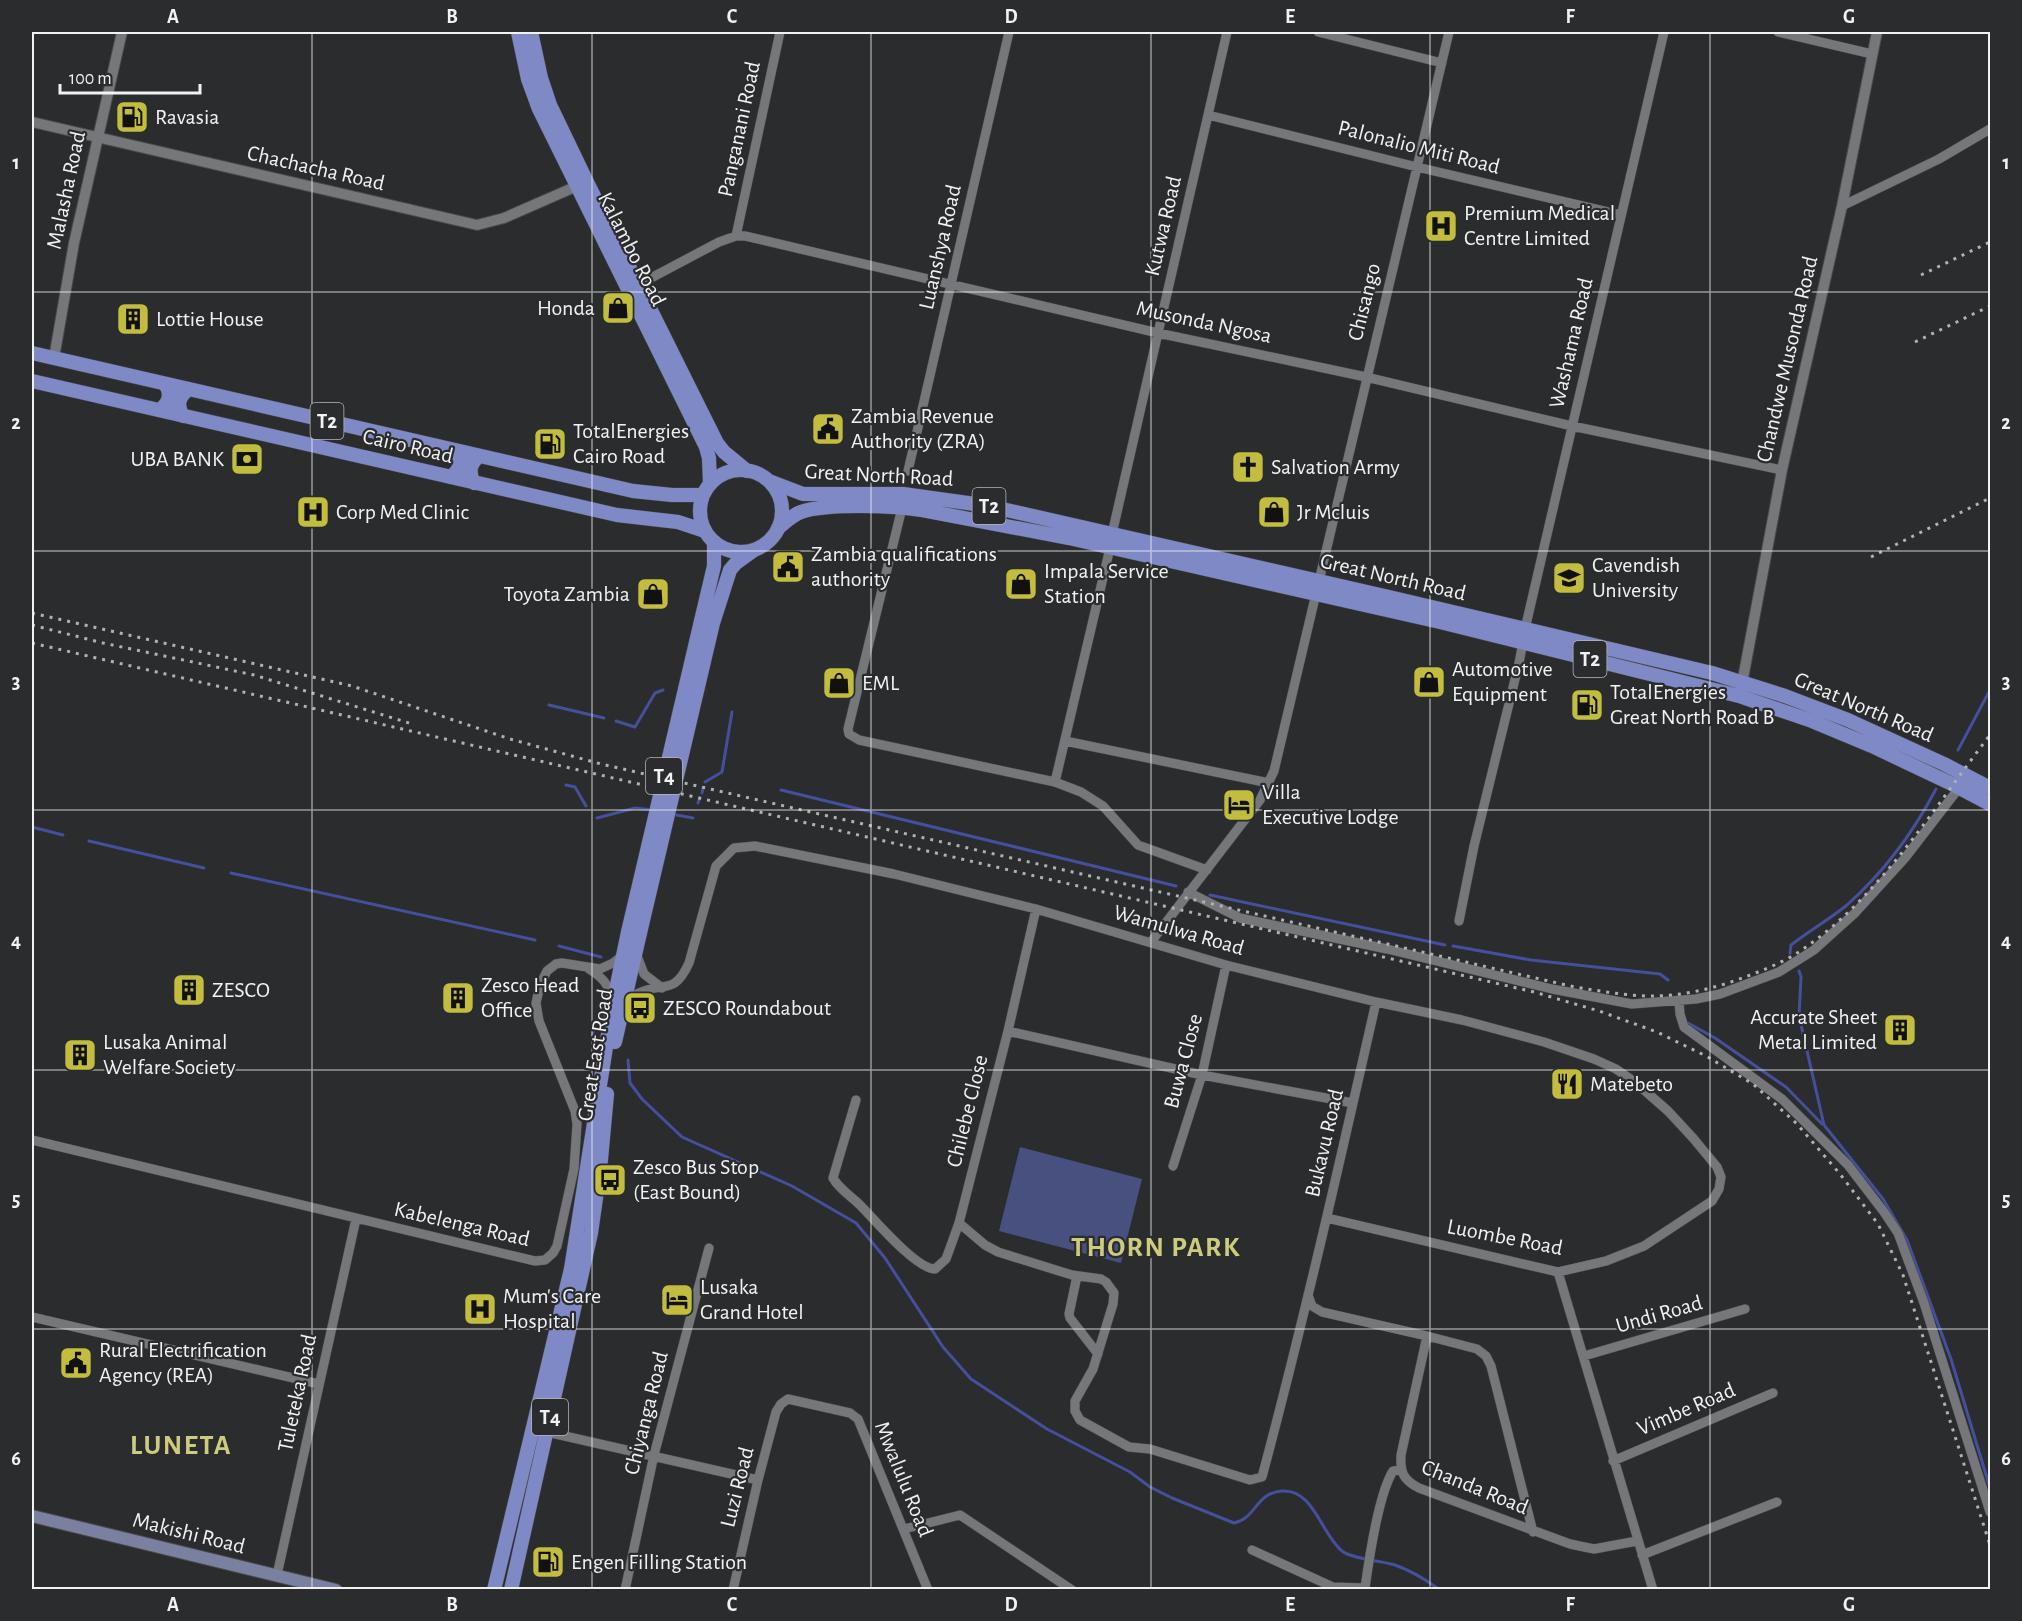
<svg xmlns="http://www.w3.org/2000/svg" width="2022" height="1621" viewBox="0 0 2022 1621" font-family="'Alegreya Sans',sans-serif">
  <rect width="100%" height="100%" fill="#2b2c2e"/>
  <path fill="#47507f" d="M1020,1147L1142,1179L1121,1263L999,1231Z"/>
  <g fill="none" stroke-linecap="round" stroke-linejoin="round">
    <path stroke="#454f9b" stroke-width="3" d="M549,705L604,718
      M616,721L635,727L655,693L663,690
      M1958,750L1990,690
      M705,782L722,772L732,712
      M566,785L575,787L586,806
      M781,790L1176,886
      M702,793L703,788
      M698,803L699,800
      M671,814L693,818
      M597,818L635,808L653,810
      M32,827L63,835
      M89,841L204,868
      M231,873L535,940
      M1210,895L1445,945
      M559,946L601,957
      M1453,946L1531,960L1660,974L1668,980
      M1790,953L1791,945C1809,931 1830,919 1847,905C1883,873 1914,831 1936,789
      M1799,971L1801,977L1799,1016L1824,1125L1883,1199L1907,1240L1951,1359L1990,1488
      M1688,1023L1715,1038L1786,1087L1822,1124
      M592,1039L595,1020
      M628,1060L630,1083L642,1099L682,1137L792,1186L856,1223L885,1258L943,1347L971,1379L1047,1429L1130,1472L1150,1487L1172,1498L1234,1523C1257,1518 1255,1493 1282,1491C1314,1489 1321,1534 1342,1551C1352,1559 1382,1561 1395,1565C1412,1571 1425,1579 1440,1590"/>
    <defs>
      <path id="minor" d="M1318,32L1442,63
        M1778,32L1872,54
        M1208,115L1417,167L1621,215
        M1842,206L1939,159L1990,129
        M736,236L780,32
        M634,287L719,242L736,236H745L1158,333L1366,377L1572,426L1782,470
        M908,471L1009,32
        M902,508L848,729L849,734L859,740L1055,782L1110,548
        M1112,534L1227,32
        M1525,629L1664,32
        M1065,741L1269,783
        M1055,782L1081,792L1103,806L1138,845L1207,870
        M1188,892L1240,918L1387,949L1552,989L1632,1004L1696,999L1720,994L1779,972L1814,950L1855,913L1905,858L1959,788
        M1459,921L1474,846L1519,663L1523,642L1519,639
        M1151,942L1260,800L1274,771L1449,32
        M636,953L644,974L662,988
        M589,969C602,977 610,985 611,1000
        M1679,1001L1680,1014L1684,1027L1782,1099L1848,1165L1884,1212L1898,1233L1924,1303L1990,1512
        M624,1004C629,1000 633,995 639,993C664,981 674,996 689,963L716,866L734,848L755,846L894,874L1036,909L1226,965L1376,1002L1462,1020L1544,1042L1594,1059L1616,1069L1636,1083L1668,1111L1693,1138L1717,1167L1721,1177L1719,1189L1712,1201L1644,1246L1606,1261L1558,1272L1327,1218
        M1008,1031L1202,1075L1353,1103
        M856,1100L833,1178C839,1189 851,1196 860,1205C874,1219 916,1269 935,1269L946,1259L959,1223L1008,1031L1036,909
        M32,1140L514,1256L535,1261L545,1260L553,1253L557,1246L574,1169L577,1124L575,1111L539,1021L536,1003L540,985L547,971L556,964L562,963L600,969L613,963L622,956
        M1173,1166L1202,1075L1226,965
        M959,1223L985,1245L998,1252L1072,1275L1101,1279L1106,1282L1114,1293L1113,1304L1093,1369L1075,1401V1411L1080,1420L1129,1447L1150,1449L1250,1480L1262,1477C1304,1320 1340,1161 1376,1002
        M1558,1272L1653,1590
        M1077,1276L1069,1314L1070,1318L1098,1354
        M1308,1295L1312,1306L1322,1312L1427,1336L1477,1349L1486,1356L1491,1366L1533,1532
        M32,1317L319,1384
        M1427,1336L1401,1455C1400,1472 1403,1480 1419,1488L1570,1544L1594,1549L1637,1541
        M1584,1356L1745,1309
        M547,1432L758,1480
        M1613,1461L1773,1393
        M904,1529L960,1515L1072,1590
        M1252,1550L1333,1587L1365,1588C1369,1559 1378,1495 1393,1471L1401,1470
        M1642,1555L1777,1502
        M277,1575L356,1219
        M625,1590L654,1455L709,1248
        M733,1590L758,1480L776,1412L781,1404L788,1399L850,1413L858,1419L928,1590"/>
      <path id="tertiary" d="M32,122L477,225L504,218L584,183
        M54,358L74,243L122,32
        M1741,689L1782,470L1842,206L1877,32"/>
      <path id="secondary" d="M32,1516L336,1590"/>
      <path id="primary" d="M518,32L528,79L539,109L706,447L709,458L710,484
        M531,32L541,78L550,105L587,182L717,443L724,452L747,471
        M32,353L633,491L672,495H703
        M32,381L617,515L678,522L705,531
        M159,410C169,404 172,394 165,384
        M183,416C176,405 179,396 189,389
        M700 511a41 41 0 1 1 82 0a41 41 0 1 1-82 0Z
        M450,477C460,471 463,461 456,451
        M769,481L803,494H903L989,506L1389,597L1712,673L1785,696L1848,720L1944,764L1990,788
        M474,483C468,472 470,462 480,456
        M778,528C786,522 792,515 801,512C828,503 893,506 922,510L1069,538L1440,622L1739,696L1812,721L1872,746L1954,785L1990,804
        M701,621L714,566V542
        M713,623L730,570L736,563L754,550
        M615,1042L640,933
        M494,1590L571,1269L612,1009L628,932
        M511,1590L591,1233L600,1170L607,1094"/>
    </defs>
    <use href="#minor" stroke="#48494b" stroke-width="10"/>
    <use href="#tertiary" stroke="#48494b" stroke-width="12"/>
    <use href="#secondary" stroke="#48494b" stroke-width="14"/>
    <use href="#primary" stroke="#48494b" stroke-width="15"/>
    <use href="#minor" stroke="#76777a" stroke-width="9"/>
    <use href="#tertiary" stroke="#76777a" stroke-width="10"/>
    <use href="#secondary" stroke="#7a80a0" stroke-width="12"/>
    <use href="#primary" stroke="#7f89c5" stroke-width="14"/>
    <path stroke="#b0b1b2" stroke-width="3" stroke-dasharray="3 6" stroke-linecap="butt" d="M1921,275L1990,242
      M1915,342L1990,306
      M1871,557L1990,498
      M32,613L352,686L510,739L601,764L1575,987C1601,991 1626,996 1652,996C1683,996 1716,988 1745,977C1766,969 1787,961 1806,947C1881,895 1935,806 1990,735
      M32,625L103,643L254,675L409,723
      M32,643L1534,992L1599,1011L1657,1032L1706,1056L1753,1084L1797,1124L1840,1174L1878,1224L1903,1275L1990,1545"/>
    <defs>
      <path id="primary-bridge" d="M628,932L701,621
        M640,933L713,623"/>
    </defs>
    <use href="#primary-bridge" stroke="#48494b" stroke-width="15" stroke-linecap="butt"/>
    <use href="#primary-bridge" stroke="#7f89c5" stroke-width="14"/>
  </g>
  <path fill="none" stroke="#f1f2f3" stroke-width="1.5" stroke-opacity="0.55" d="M312,32V1590M592,32V1590M871,32V1590M1151,32V1590M1430,32V1590M1710,32V1590M32,292H1990M32,551H1990M32,810H1990M32,1070H1990M32,1329H1990"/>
  <defs>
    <symbol id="fuel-square" viewBox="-11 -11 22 22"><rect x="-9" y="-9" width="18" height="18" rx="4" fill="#c2bd3f" stroke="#2b2c2e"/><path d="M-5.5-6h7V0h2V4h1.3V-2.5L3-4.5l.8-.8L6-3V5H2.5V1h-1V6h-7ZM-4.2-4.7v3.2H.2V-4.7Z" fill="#111"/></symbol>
    <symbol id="hospital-square" viewBox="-11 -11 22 22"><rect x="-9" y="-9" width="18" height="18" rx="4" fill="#c2bd3f" stroke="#2b2c2e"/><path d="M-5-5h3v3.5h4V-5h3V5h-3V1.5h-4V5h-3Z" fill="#111"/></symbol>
    <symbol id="shop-square" viewBox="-11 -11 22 22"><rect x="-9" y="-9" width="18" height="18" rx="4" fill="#c2bd3f" stroke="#2b2c2e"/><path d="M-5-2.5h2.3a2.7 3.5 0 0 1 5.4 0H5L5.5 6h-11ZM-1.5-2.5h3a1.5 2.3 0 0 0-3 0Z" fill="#111"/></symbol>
    <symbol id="building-square" viewBox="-11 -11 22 22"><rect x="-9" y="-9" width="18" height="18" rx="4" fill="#c2bd3f" stroke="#2b2c2e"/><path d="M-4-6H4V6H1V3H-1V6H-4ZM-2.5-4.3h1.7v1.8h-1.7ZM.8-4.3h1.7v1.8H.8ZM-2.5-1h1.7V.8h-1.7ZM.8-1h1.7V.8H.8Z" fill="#111"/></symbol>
    <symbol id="civic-square" viewBox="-11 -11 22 22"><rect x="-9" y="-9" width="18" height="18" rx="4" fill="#c2bd3f" stroke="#2b2c2e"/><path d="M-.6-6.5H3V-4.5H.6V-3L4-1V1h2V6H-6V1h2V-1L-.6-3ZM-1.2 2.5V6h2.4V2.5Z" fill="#111"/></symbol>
    <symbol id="bank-square" viewBox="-11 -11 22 22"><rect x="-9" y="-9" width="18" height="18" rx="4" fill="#c2bd3f" stroke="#2b2c2e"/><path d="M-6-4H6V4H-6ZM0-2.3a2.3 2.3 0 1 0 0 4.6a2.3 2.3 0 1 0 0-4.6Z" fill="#111"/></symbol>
    <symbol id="church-square" viewBox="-11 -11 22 22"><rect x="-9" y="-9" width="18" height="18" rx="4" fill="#c2bd3f" stroke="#2b2c2e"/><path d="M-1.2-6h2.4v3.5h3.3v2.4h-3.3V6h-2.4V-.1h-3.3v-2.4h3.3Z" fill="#111"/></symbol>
    <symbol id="university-square" viewBox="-11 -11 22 22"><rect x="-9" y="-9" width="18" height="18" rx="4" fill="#c2bd3f" stroke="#2b2c2e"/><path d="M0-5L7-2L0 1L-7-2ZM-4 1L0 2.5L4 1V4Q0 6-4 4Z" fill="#111"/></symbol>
    <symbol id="hotel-square" viewBox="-11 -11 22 22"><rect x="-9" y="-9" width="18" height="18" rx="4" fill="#c2bd3f" stroke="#2b2c2e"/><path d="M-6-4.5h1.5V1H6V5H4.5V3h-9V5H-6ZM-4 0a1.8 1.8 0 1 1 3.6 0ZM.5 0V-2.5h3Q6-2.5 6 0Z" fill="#111"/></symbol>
    <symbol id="bus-square" viewBox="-11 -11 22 22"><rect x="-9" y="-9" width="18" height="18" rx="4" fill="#c2bd3f" stroke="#2b2c2e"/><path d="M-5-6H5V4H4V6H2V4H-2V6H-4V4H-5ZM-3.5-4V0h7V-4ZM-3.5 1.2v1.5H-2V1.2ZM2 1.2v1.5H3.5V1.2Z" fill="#111"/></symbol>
    <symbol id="restaurant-square" viewBox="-11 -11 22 22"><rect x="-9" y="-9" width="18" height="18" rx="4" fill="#c2bd3f" stroke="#2b2c2e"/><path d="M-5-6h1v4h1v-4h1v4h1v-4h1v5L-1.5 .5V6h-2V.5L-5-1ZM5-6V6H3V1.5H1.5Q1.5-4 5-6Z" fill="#111"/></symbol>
  </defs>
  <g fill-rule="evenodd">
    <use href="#fuel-square" x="113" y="98" width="38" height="38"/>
    <use href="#hospital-square" x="1422" y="207" width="38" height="38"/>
    <use href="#shop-square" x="599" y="289" width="38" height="38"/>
    <use href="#building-square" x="114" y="300" width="38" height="38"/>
    <use href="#civic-square" x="809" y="410" width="38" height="38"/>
    <use href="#fuel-square" x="531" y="425" width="38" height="38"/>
    <use href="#bank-square" x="228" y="440" width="38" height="38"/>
    <use href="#church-square" x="1229" y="448" width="38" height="38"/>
    <use href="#hospital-square" x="294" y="493" width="38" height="38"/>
    <use href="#shop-square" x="1255" y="493" width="38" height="38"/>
    <use href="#civic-square" x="769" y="548" width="38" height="38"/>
    <use href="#university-square" x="1550" y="559" width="38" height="38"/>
    <use href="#shop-square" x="1002" y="565" width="38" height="38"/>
    <use href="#shop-square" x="634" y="575" width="38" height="38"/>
    <use href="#shop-square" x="1410" y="663" width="38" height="38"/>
    <use href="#shop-square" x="820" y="664" width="38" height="38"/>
    <use href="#fuel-square" x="1568" y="686" width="38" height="38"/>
    <use href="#hotel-square" x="1220" y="786" width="38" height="38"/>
    <use href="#building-square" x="170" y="971" width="38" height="38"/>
    <use href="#building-square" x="439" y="979" width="38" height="38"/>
    <use href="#bus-square" x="621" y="989" width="38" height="38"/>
    <use href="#building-square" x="1881" y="1011" width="38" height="38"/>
    <use href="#building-square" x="61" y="1036" width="38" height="38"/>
    <use href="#restaurant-square" x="1548" y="1065" width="38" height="38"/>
    <use href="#bus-square" x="591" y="1161" width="38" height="38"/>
    <use href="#hotel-square" x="658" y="1281" width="38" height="38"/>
    <use href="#hospital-square" x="461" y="1290" width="38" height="38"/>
    <use href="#civic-square" x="57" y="1344" width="38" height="38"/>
    <use href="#fuel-square" x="529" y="1543" width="38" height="38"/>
  </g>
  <g text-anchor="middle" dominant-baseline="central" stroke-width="4.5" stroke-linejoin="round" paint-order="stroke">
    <g fill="#2b2c2e" stroke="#b6b7b8" stroke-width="1.5">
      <rect x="310.5" y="403" width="33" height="36" rx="4.5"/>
      <rect x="972.5" y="488" width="33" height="36" rx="4.5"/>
      <rect x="1573.5" y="641" width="33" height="36" rx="4.5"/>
      <rect x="646" y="758" width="36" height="36" rx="4.5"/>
      <rect x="532" y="1399" width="36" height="36" rx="4.5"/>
    </g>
    <g font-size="21" font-weight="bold" fill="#f1f2f3">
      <text x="327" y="421">T2</text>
      <text x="989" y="506">T2</text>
      <text x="1590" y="659">T2</text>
      <text x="664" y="776">T4</text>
      <text x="550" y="1417">T4</text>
    </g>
    <g font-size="22" fill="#f1f2f3" stroke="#2b2c2e" text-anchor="start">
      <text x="155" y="117">Ravasia</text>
      <text x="1464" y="213">Premium Medical<tspan x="1464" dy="25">Centre Limited</tspan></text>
      <text x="595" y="308" text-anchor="end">Honda</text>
      <text x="156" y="319">Lottie House</text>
      <text x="851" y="416">Zambia Revenue<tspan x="851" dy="25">Authority (ZRA)</tspan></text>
      <text x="573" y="431">TotalEnergies<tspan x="573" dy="25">Cairo Road</tspan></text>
      <text x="224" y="459" text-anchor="end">UBA BANK</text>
      <text x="1271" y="467">Salvation Army</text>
      <text x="336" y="512">Corp Med Clinic</text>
      <text x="1297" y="512">Jr Mcluis</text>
      <text x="811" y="554">Zambia qualifications<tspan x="811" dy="25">authority</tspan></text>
      <text x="1592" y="565">Cavendish<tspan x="1592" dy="25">University</tspan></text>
      <text x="1044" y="571">Impala Service<tspan x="1044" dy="25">Station</tspan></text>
      <text x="630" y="594" text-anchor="end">Toyota Zambia</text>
      <text x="1452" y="669">Automotive<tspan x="1452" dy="25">Equipment</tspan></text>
      <text x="862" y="683">EML</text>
      <text x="1610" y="692">TotalEnergies<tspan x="1610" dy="25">Great North Road B</tspan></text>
      <text x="1262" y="792">Villa<tspan x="1262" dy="25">Executive Lodge</tspan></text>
      <text x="481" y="985">Zesco Head<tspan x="481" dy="25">Office</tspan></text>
      <text x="212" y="990">ZESCO</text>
      <text x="663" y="1008">ZESCO Roundabout</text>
      <text x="1877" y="1017" text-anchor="end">Accurate Sheet<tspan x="1877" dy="25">Metal Limited</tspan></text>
      <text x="103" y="1042">Lusaka Animal<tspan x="103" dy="25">Welfare Society</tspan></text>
      <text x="1590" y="1084">Matebeto</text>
      <text x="633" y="1167">Zesco Bus Stop<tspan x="633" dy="25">(East Bound)</tspan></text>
      <text x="700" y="1287">Lusaka<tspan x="700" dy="25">Grand Hotel</tspan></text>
      <text x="503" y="1296">Mum's Care<tspan x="503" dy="25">Hospital</tspan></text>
      <text x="99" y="1350">Rural Electrification<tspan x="99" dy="25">Agency (REA)</tspan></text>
      <text x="571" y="1562">Engen Filling Station</text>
    </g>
    <g font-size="22" fill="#f1f2f3" stroke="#2b2c2e">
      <text transform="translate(739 129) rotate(-78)">Panganani Road</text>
      <text transform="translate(1419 147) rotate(14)">Palonalio Miti Road</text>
      <text transform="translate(316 168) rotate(13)">Chachacha Road</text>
      <text transform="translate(66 190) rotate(-78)">Malasha Road</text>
      <text transform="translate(1163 226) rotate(-77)">Kutwa Road</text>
      <text transform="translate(940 247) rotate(-77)">Luanshya Road</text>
      <text transform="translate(632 249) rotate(63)">Kalambo Road</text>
      <text transform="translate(1364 302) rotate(-76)">Chisango</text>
      <text transform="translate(1204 322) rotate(12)">Musonda Ngosa</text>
      <text transform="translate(1571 343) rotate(-77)">Washama Road</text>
      <text transform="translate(1787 359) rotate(-77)">Chandwe Musonda Road</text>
      <text transform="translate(408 446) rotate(13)">Cairo Road</text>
      <text transform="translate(879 475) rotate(3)">Great North Road</text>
      <text transform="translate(1393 577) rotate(13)">Great North Road</text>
      <text transform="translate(1864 707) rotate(23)">Great North Road</text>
      <text transform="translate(1179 930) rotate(16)">Wamulwa Road</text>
      <text transform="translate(595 1055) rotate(-81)">Great East Road</text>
      <text transform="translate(1183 1061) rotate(-75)">Buwa Close</text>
      <text transform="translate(967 1111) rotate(-76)">Chilebe Close</text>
      <text transform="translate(1324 1143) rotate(-77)">Bukavu Road</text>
      <text transform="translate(462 1224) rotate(13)">Kabelenga Road</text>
      <text transform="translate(1505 1237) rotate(11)">Luombe Road</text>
      <text transform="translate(1659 1314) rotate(-16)">Undi Road</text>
      <text transform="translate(297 1393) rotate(-78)">Tuleteka Road</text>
      <text transform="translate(1686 1409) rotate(-23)">Vimbe Road</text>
      <text transform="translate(646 1413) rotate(-76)">Chiyanga Road</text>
      <text transform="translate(904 1479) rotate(68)">Mwalulu Road</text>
      <text transform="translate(737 1487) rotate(-76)">Luzi Road</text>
      <text transform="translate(1475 1487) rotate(22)">Chanda Road</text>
      <text transform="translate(189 1533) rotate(14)">Makishi Road</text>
    </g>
    <g font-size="28" font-weight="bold" letter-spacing="1.5" fill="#cdcb7d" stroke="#2b2c2e">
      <text x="1156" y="1248">THORN PARK</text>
      <text x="181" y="1446">LUNETA</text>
    </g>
  </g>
  <rect width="2022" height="1621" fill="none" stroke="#2b2c2e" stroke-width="66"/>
  <path d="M60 84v9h140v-9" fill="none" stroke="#f1f2f3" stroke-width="3"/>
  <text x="69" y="84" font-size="18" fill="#f1f2f3" stroke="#2b2c2e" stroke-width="4.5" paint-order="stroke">100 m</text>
  <rect x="33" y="33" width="1956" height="1555" fill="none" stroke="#f1f2f3" stroke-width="2"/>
  <g font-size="20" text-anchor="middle" font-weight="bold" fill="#f1f2f3">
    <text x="173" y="23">A</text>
    <text x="452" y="23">B</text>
    <text x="732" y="23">C</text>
    <text x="1011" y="23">D</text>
    <text x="1290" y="23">E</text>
    <text x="1570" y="23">F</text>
    <text x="1849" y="23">G</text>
    <text x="16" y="169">1</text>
    <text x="2006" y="169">1</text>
    <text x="16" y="429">2</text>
    <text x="2006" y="429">2</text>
    <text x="16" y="688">3</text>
    <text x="2006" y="688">3</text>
    <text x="16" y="947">4</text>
    <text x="2006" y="947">4</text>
    <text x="16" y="1206">5</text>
    <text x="2006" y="1206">5</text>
    <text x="16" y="1465">6</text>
    <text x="2006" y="1465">6</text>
    <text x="173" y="1611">A</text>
    <text x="452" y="1611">B</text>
    <text x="732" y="1611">C</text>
    <text x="1011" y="1611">D</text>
    <text x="1290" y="1611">E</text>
    <text x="1570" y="1611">F</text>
    <text x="1849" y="1611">G</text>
  </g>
</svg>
